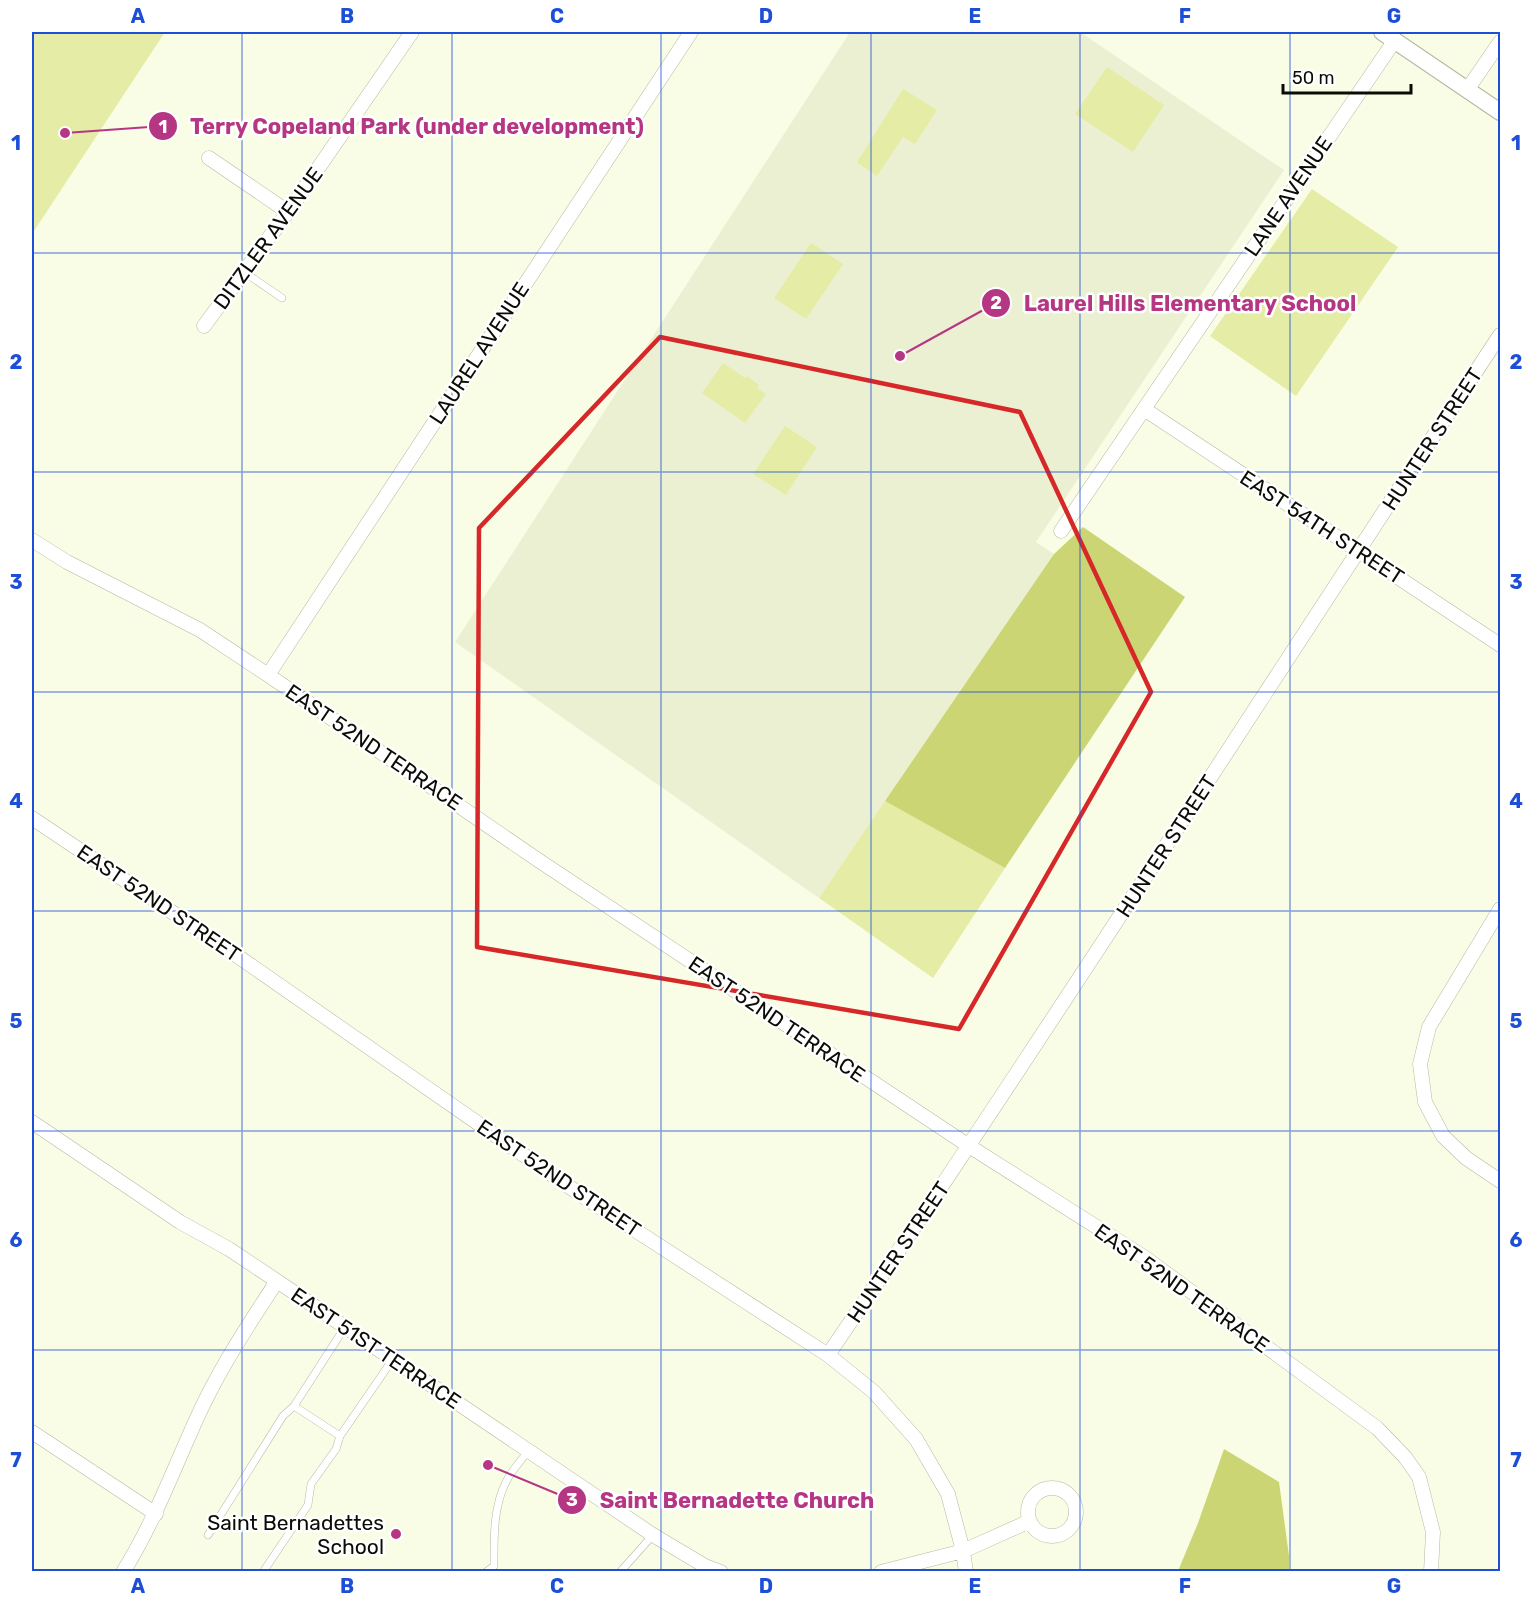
<svg xmlns="http://www.w3.org/2000/svg" width="1532" height="1603" viewBox="0 0 1532 1603" font-family="Rubik,sans-serif">
  <rect width="100%" height="100%" fill="#fafde5"/>
  <path fill="#ecf0d2" d="M850,32H1080L1284,170L1036,542L1054,554L819,898L455,642Z"/>
  <path fill="#e4eca5" d="M32,32H165L32,234Z
    M1107,67L1164,105L1133,152L1075,114Z
    M903,89L937,110L915,144L903,137L877,176L857,162Z
    M1312,189L1398,247L1296,396L1210,336Z
    M811,243L843,264L806,319L774,298Z
    M723,363L745,378L747,376L759,385L757,388L766,394L745,423L702,393Z
    M785,426L817,447L786,495L753,474Z
    M885,801L1005,868L933,978L819,898Z"/>
  <path fill="#cbd574" d="M1083,527L1185,597L1005,868L885,801L1054,554Z
    M1224,1449L1279,1482L1289,1556V1571H1178L1198,1523Z"/>
  <g fill="none" stroke-linecap="round" stroke-linejoin="round">
    <defs>
      <path id="service" d="M244,272L282,298
        M294,1406L340,1436
        M208,1535L283,1416L294,1406L345,1327
        M263,1572L308,1505L311,1484L336,1449L340,1436L393,1359
        M486,1572L494,1566C494,1539 493,1507 506,1482C511,1471 521,1461 528,1451
        M620,1572L653,1535"/>
      <path id="minor" d="M1467,90L1500,42
        M209,158L288,212
        M204,326L288,212L412,32
        M1144,409L1500,645
        M1061,531L1395,40
        M32,540L67,562L200,630L268,675L538,860L969,1146L1144,1257L1377,1428L1405,1457L1419,1477L1433,1532L1431,1572
        M268,675L691,32
        M32,818L233,953L584,1197L828,1355L874,1392L916,1439L948,1494L963,1551L966,1572
        M1500,909L1429,1027L1420,1064L1425,1102L1443,1136L1466,1158L1500,1181
        M32,1122L180,1222L229,1249L277,1281L653,1535L705,1566L721,1572
        M828,1355C1057,1018 1276,674 1500,335
        M32,1432L156,1514
        M1028 1512a24 24 0 1 1 48 0a24 24 0 1 1-48 0Z
        M123,1572C157,1518 177,1459 204,1403C225,1360 251,1321 277,1281
        M881,1572L963,1551L1030,1521"/>
      <path id="tertiary" d="M1382,32L1500,112"/>
    </defs>
    <use href="#service" stroke="#b5b8a1" stroke-width="8"/>
    <use href="#minor" stroke="#b5b8a1" stroke-width="15"/>
    <use href="#tertiary" stroke="#b5b8a1" stroke-width="18"/>
    <use href="#service" stroke="#fff" stroke-width="7"/>
    <use href="#minor" stroke="#fff" stroke-width="14"/>
    <use href="#tertiary" stroke="#fff" stroke-width="16"/>
  </g>
  <path fill="none" stroke="#d62828" stroke-width="4.5" stroke-linejoin="round" d="M660,337L1020,412L1151,692L959,1029L477,947L479,528Z"/>
  <path fill="none" stroke="#1d4ed8" stroke-width="1.5" stroke-opacity="0.55" d="M242,32V1572M452,32V1572M661,32V1572M871,32V1572M1080,32V1572M1290,32V1572M32,253H1500M32,472H1500M32,692H1500M32,911H1500M32,1131H1500M32,1350H1500"/>
  <circle fill="#b53682" stroke="#fff" stroke-width="2" cx="396" cy="1534" r="6"/>
  <g text-anchor="middle" dominant-baseline="central" stroke-width="5" stroke-linejoin="round" paint-order="stroke">
    <g font-size="21" fill="#0b0c05" stroke="#fff">
      <text transform="translate(1288 196) rotate(-56)">LANE AVENUE</text>
      <text transform="translate(268 238) rotate(-54)">DITZLER AVENUE</text>
      <text transform="translate(479 353) rotate(-57)">LAUREL AVENUE</text>
      <text transform="translate(1432 439) rotate(-57)">HUNTER STREET</text>
      <text transform="translate(1322 527) rotate(33)">EAST 54TH STREET</text>
      <text transform="translate(374 747) rotate(34)">EAST 52ND TERRACE</text>
      <text transform="translate(1166 846) rotate(-57)">HUNTER STREET</text>
      <text transform="translate(159 903) rotate(34)">EAST 52ND STREET</text>
      <text transform="translate(777 1019) rotate(34)">EAST 52ND TERRACE</text>
      <text transform="translate(559 1178) rotate(34)">EAST 52ND STREET</text>
      <text transform="translate(898 1252) rotate(-56)">HUNTER STREET</text>
      <text transform="translate(1182 1288) rotate(35)">EAST 52ND TERRACE</text>
      <text transform="translate(376 1348) rotate(34)">EAST 51ST TERRACE</text>
    </g>
    <g font-size="21" fill="#0b0c05" stroke="#fff" text-anchor="end">
      <text x="384" y="1522">Saint Bernadettes<tspan x="384" dy="24">School</tspan></text>
    </g>
  </g>
  <path fill="none" stroke="#b53682" stroke-width="2" d="M65 133L163 126M900 356L996 303M488 1465L572 1500"/>
  <g fill="#b53682" stroke="#fff" stroke-width="2">
    <circle cx="65" cy="133" r="6"/>
    <circle cx="900" cy="356" r="6"/>
    <circle cx="488" cy="1465" r="6"/>
    <circle cx="163" cy="126" r="15"/>
    <circle cx="996" cy="303" r="15"/>
    <circle cx="572" cy="1500" r="15"/>
  </g>
  <g font-size="18" text-anchor="middle" font-weight="bold" fill="#fff">
    <text x="163" y="133">1</text>
    <text x="996" y="309">2</text>
    <text x="572" y="1506">3</text>
  </g>
  <g font-size="22" text-anchor="middle" font-weight="bold" fill="#b53682" stroke="#fff" stroke-width="5" stroke-linejoin="round" paint-order="stroke">
    <text x="417" y="134">Terry Copeland Park (under development)</text>
    <text x="1190" y="311">Laurel Hills Elementary School</text>
    <text x="737" y="1508">Saint Bernadette Church</text>
  </g>
  <rect width="1532" height="1603" fill="none" stroke="#ffffff" stroke-width="66"/>
  <path d="M1283 84v9h128v-9" fill="none" stroke="#0b0c05" stroke-width="3"/>
  <text x="1292" y="84" font-size="18" fill="#0b0c05" stroke="#ffffff" stroke-width="4.5" paint-order="stroke">50 m</text>
  <rect x="33" y="33" width="1466" height="1537" fill="none" stroke="#1d4ed8" stroke-width="2"/>
  <g font-size="20" text-anchor="middle" font-weight="bold" fill="#1d4ed8">
    <text x="138" y="23">A</text>
    <text x="347" y="23">B</text>
    <text x="557" y="23">C</text>
    <text x="766" y="23">D</text>
    <text x="975" y="23">E</text>
    <text x="1185" y="23">F</text>
    <text x="1394" y="23">G</text>
    <text x="16" y="150">1</text>
    <text x="1516" y="150">1</text>
    <text x="16" y="369">2</text>
    <text x="1516" y="369">2</text>
    <text x="16" y="589">3</text>
    <text x="1516" y="589">3</text>
    <text x="16" y="808">4</text>
    <text x="1516" y="808">4</text>
    <text x="16" y="1028">5</text>
    <text x="1516" y="1028">5</text>
    <text x="16" y="1247">6</text>
    <text x="1516" y="1247">6</text>
    <text x="16" y="1467">7</text>
    <text x="1516" y="1467">7</text>
    <text x="138" y="1593">A</text>
    <text x="347" y="1593">B</text>
    <text x="557" y="1593">C</text>
    <text x="766" y="1593">D</text>
    <text x="975" y="1593">E</text>
    <text x="1185" y="1593">F</text>
    <text x="1394" y="1593">G</text>
  </g>
</svg>
